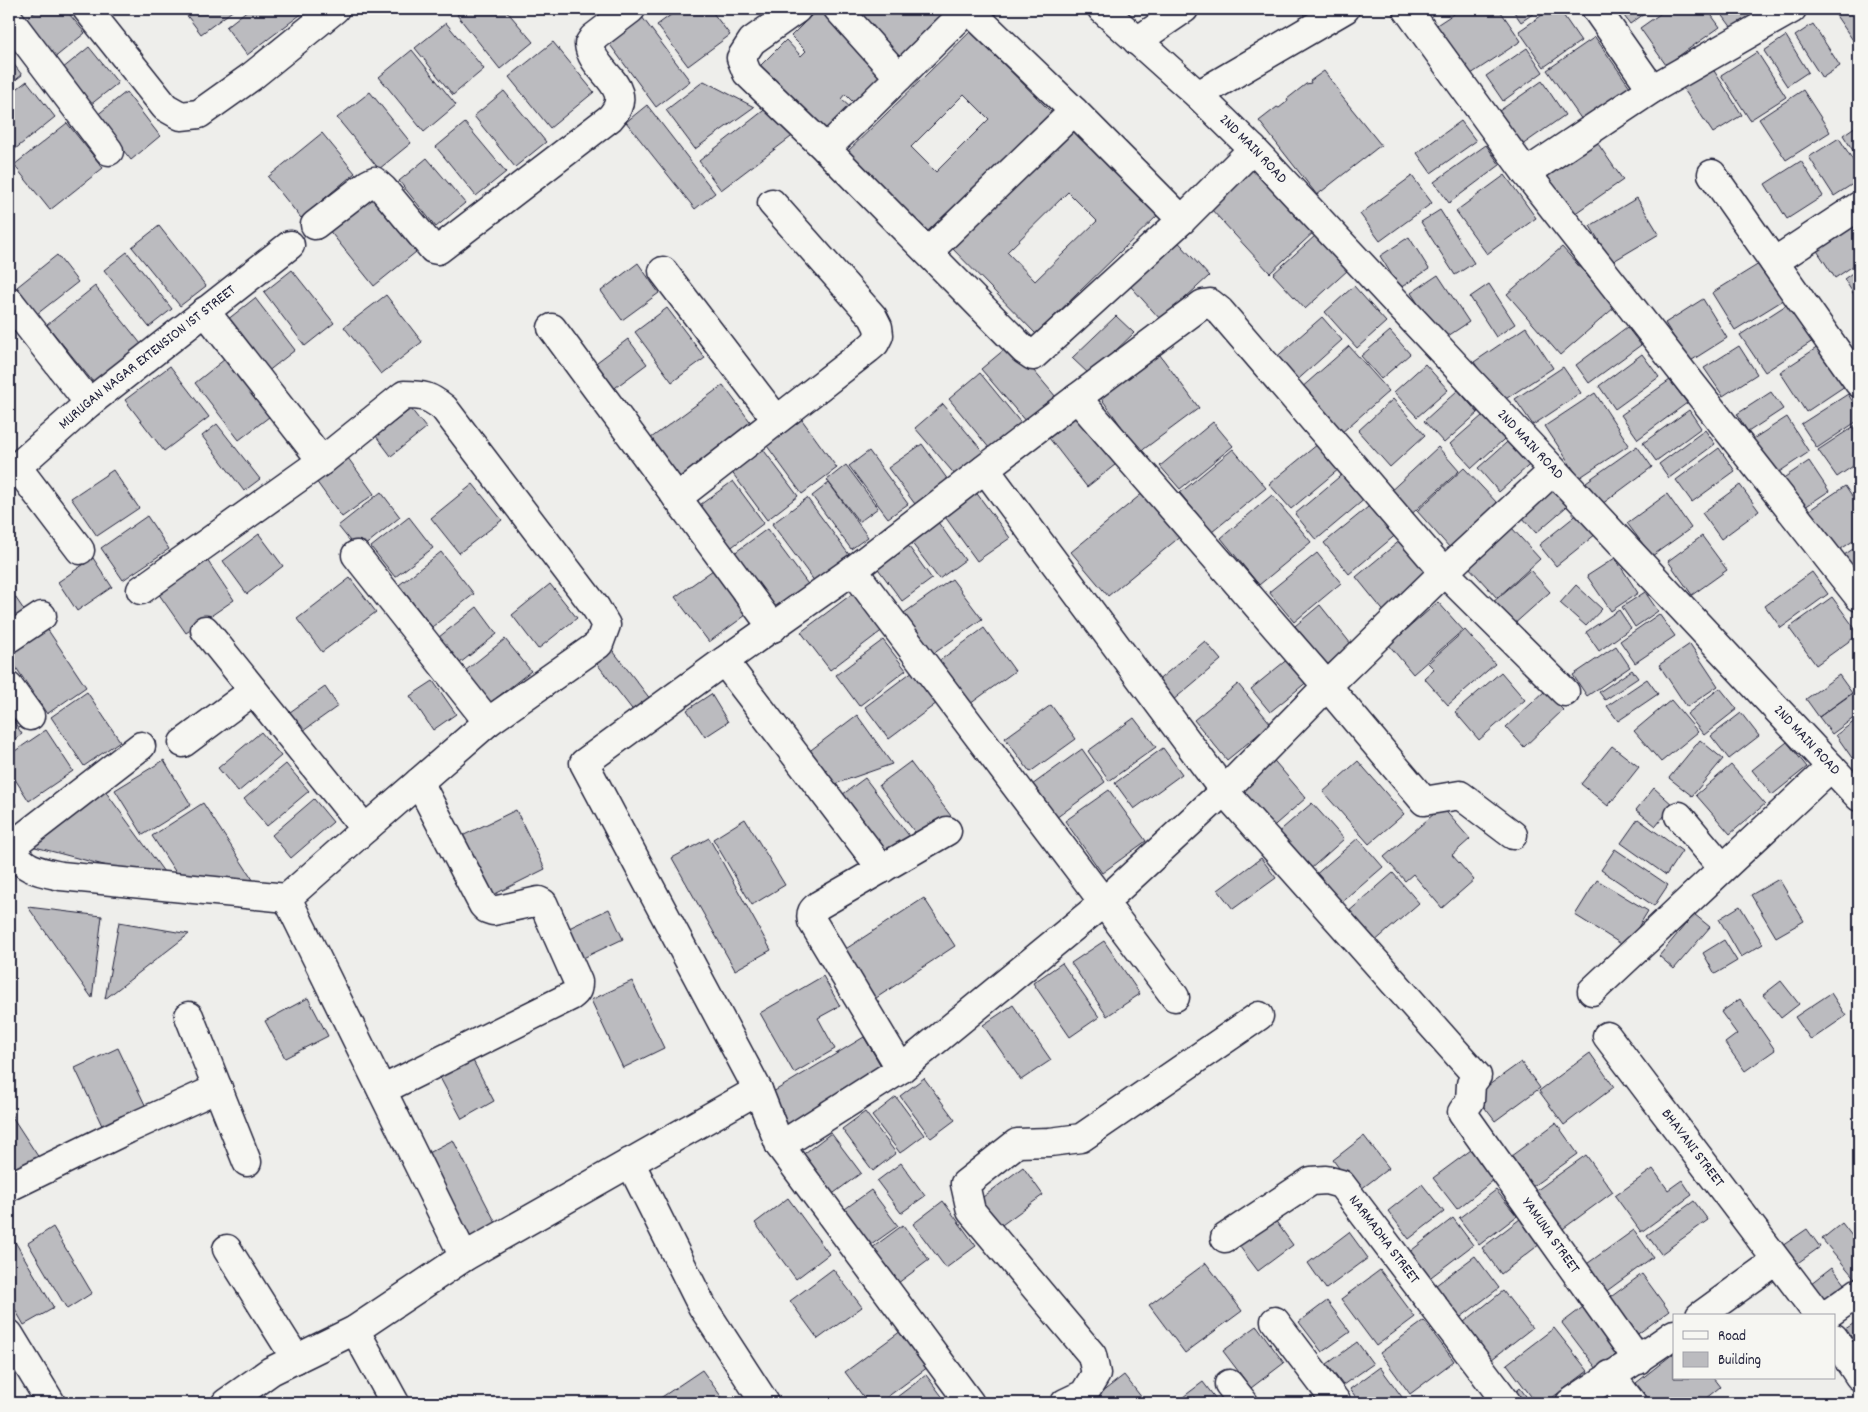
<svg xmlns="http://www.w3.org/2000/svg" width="1868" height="1412" viewBox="0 0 1868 1412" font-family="Dekko,sans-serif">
  <rect width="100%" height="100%" fill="#eeeeeb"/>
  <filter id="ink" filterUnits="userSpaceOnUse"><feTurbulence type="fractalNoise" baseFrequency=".02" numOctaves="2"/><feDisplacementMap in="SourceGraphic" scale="10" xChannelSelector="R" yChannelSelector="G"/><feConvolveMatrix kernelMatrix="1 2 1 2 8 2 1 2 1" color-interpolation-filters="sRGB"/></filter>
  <g filter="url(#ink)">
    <path fill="#bbbbbf" stroke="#22223b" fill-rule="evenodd" d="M39,9H65L85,33L53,59L23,21Z
      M182,9H235L201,34Z
      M249,9H301L304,12L247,55L226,27Z
      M445,9H456L449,14Z
      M465,9H505L533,42L500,69L457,15Z
      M679,9H710L730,35L688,66L657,25Z
      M818,9L884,76L855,104L845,94L841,99L851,108L823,135L758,68L786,40L801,56L806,51L791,36Z
      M845,9H947L948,10L897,63Z
      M1300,9H1320L1306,18Z
      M1461,9H1499L1521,41L1465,78L1432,28Z
      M1512,9H1540L1521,22Z
      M1551,9H1559L1581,41L1544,67L1519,31Z
      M1619,9H1651L1630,24Z
      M1667,9H1707L1720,27L1666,65L1640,28Z
      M1718,9H1760L1732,28Z
      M1843,9H1859V49L1835,14Z
      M642,17L690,81L656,107L608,42Z
      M446,23L484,69L453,95L415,48Z
      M1813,24L1840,66L1822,78L1795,36Z
      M971,31L1056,117L928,243L843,156ZM964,94L989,119L936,172L911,147Z
      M1786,36L1808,72L1787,86L1764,51Z
      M1595,37L1630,87L1582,120L1547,70Z
      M553,42L594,92L550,128L509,77Z
      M89,47L118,83L90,105L62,69Z
      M1527,48L1543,72L1503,101L1486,76Z
      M412,50L456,105L424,132L379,77Z
      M1757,52L1786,97L1750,120L1721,75Z
      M9,58L22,75L9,85Z
      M1711,66L1742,115L1713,133L1681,85Z
      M1324,71L1340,92L1339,93L1381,145L1317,195L1259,121L1277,107L1279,108L1288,101L1287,99L1306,84L1311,83L1310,81Z
      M27,81L55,117L9,154V95Z
      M704,81L754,107L695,149L666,110Z
      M1542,81L1565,115L1515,150L1492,116Z
      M1803,90L1830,132L1786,160L1759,119Z
      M504,91L546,142L515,167L474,116Z
      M126,92L160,136L131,160L96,116Z
      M370,92L411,143L379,169L337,118Z
      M772,104L795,134L721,190L699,161Z
      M647,105L715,193L695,209L626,122Z
      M1072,121L1161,212L1036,334L948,244ZM1068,192L1097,221L1035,281L1007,252Z
      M1461,121L1476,141L1431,173L1417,153Z
      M67,123L103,168L50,210L14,165Z
      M465,123L506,172L476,196L436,147Z
      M1859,124V160L1843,135Z
      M322,133L355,173L301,218L268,177Z
      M1839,138L1859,170V180L1834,196L1809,157Z
      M1596,141L1623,180L1574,214L1547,175Z
      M1486,145L1500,165L1449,203L1434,182Z
      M427,158L465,203L436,227L399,181Z
      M1801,161L1823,196L1787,219L1765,184Z
      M1257,165L1316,230L1270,273L1210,208Z
      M1505,175L1536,218L1487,254L1456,211Z
      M1412,176L1432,203L1380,241L1360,214Z
      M365,190L416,252L374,286L324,224Z
      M1637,198L1659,234L1612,262L1590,226Z
      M1440,210L1474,263L1455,275L1421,222Z
      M1853,213L1859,223V262L1835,278L1810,240Z
      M159,226L206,286L180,306L132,247Z
      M1316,235L1348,270L1305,309L1273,274Z
      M1174,237L1209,276L1161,320L1125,280Z
      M1409,237L1429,269L1400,288L1380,256Z
      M1562,247L1615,307L1560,355L1507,294Z
      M127,252L172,309L149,327L104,270Z
      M57,255L78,282L37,314L17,287Z
      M1767,259L1790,296L1735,330L1712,293Z
      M638,263L659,293L622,320L601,291Z
      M1859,268V302L1844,279Z
      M292,270L334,323L305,346L264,292Z
      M1438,275L1469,322L1442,340L1411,293Z
      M1489,284L1515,324L1496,337L1470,297Z
      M95,286L141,344L93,382L47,325Z
      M1354,286L1386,322L1357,348L1325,312Z
      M386,295L422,342L381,374L344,327Z
      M255,298L295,350L267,372L227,320Z
      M1703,299L1727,338L1689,362L1665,323Z
      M1794,300L1819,337L1765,372L1740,335Z
      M667,308L705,358L672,382L635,332Z
      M1116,316L1134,333L1090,375L1072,358Z
      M1322,317L1342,340L1293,384L1273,360Z
      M1526,327L1553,368L1501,402L1474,362Z
      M1627,327L1641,345L1589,383L1576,365Z
      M1390,331L1410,354L1381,379L1361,356Z
      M628,339L647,364L608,393L589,368Z
      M1011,344L1056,397L1026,422L981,369Z
      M1821,345L1848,384L1806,412L1780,372Z
      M1349,346L1389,391L1340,434L1300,389Z
      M1739,346L1757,374L1723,396L1704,368Z
      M1157,351L1199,408L1140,452L1098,394Z
      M1642,354L1659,377L1615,409L1599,386Z
      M225,359L269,417L239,440L195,383Z
      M1425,364L1448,390L1417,417L1394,392Z
      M170,366L209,417L164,451L125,400Z
      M1563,367L1581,393L1533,425L1515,399Z
      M980,373L1021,423L990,449L949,399Z
      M1670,380L1687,403L1638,439L1621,415Z
      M723,385L752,424L680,477L651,438Z
      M1458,390L1478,413L1444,443L1424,421Z
      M1771,392L1783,409L1748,432L1737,414Z
      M1595,393L1629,445L1579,478L1545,426Z
      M1848,394L1859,412V420L1817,448L1801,424Z
      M1393,399L1425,435L1390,467L1358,431Z
      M943,404L985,454L957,477L915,428Z
      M1491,408L1512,432L1472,468L1450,444Z
      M411,409L426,428L391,456L376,436Z
      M1689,410L1701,428L1656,461L1643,443Z
      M797,413L837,468L802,494L762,439Z
      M1082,413L1120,461L1087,487L1049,438Z
      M1787,417L1809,452L1776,474L1753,439Z
      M1213,422L1233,446L1180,489L1160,466Z
      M1859,423V462L1837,477L1818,450Z
      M217,424L260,479L244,491L202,436Z
      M1705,430L1715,444L1669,478L1659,464Z
      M1515,435L1536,459L1499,492L1478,468Z
      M759,444L798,496L767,520L728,467Z
      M922,444L948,480L915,504L888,468Z
      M1318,444L1339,469L1291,509L1269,484Z
      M1637,446L1652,467L1602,504L1586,482Z
      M1438,447L1459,471L1406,519L1385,496Z
      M1719,448L1735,471L1692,502L1676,480Z
      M1233,449L1266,488L1212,532L1180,493Z
      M869,451L908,504L888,518L849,466Z
      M348,458L374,494L342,517L316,481Z
      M1809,461L1829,491L1802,509L1782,479Z
      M846,465L878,508L859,522L827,480Z
      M1464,468L1498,504L1450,548L1417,511Z
      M113,470L139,508L97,536L71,498Z
      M1345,472L1366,498L1316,540L1295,514Z
      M733,481L764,523L729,549L697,507Z
      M829,483L868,537L851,549L812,496Z
      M473,484L502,520L459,553L431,518Z
      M1558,484L1573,501L1536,533L1522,517Z
      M1740,485L1759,511L1721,539L1702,513Z
      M1845,486L1859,507V537L1835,553L1808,511Z
      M975,491L1010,538L977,561L943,514Z
      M381,492L400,517L358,551L338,526Z
      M1144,492L1181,536L1108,596L1071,552Z
      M1667,494L1691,528L1652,556L1627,523Z
      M1272,495L1311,542L1259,585L1221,538Z
      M807,498L853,560L818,586L772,524Z
      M1373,503L1398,533L1349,574L1324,543Z
      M1584,509L1601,530L1556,566L1539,545Z
      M147,516L169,549L123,580L101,548Z
      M409,517L433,548L395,577L371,547Z
      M935,518L965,560L939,579L908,538Z
      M1511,527L1540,559L1497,598L1468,566Z
      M767,529L813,591L779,616L733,554Z
      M259,534L283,566L247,594L223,561Z
      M1702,536L1727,570L1692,595L1668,561Z
      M1402,539L1433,576L1386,614L1356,577Z
      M904,540L932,579L902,601L873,562Z
      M1859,545V582L1841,557Z
      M441,552L474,594L432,627L399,585Z
      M1317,553L1341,583L1294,622L1269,592Z
      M93,558L112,587L77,611L58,582Z
      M1615,558L1638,593L1611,611L1587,576Z
      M207,560L234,600L186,633L158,593Z
      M713,570L746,615L709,642L675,597Z
      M1530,570L1550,592L1512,626L1492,603Z
      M1812,572L1828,594L1781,628L1765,606Z
      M350,578L376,612L322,652L297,619Z
      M952,579L982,619L933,654L904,613Z
      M550,584L577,618L538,649L512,615Z
      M1576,585L1602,609L1586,626L1560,603Z
      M9,588L26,613L9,624Z
      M856,591L884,629L830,670L801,632Z
      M1645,592L1658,611L1635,627L1622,607Z
      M1832,597L1859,634L1816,665L1789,628Z
      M1438,602L1463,630L1413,674L1389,645Z
      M1320,605L1351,644L1327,665L1295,626Z
      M477,607L497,634L460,663L439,637Z
      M1619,610L1631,628L1599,651L1586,632Z
      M1659,614L1675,636L1635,663L1620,641Z
      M44,624L86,687L47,714L9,657V648Z
      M984,628L1015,671L970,704L939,661Z
      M1465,630L1495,664L1448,705L1424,678L1434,669L1428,663Z
      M505,639L531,671L490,703L465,671Z
      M883,640L906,670L859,706L836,675Z
      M1205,641L1221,660L1172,701L1156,682Z
      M1690,644L1718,686L1687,707L1659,665Z
      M1616,646L1630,667L1587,696L1573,675Z
      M610,647L651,700L635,713L594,660Z
      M1289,658L1308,681L1270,712L1251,689Z
      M917,668L941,700L889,739L865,707Z
      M1632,670L1638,678L1605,700L1599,692Z
      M1501,672L1525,700L1479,740L1455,712Z
      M1839,675L1852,693L1819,717L1806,699Z
      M1647,679L1658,694L1618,721L1607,706Z
      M433,681L456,714L433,730L410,696Z
      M1238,684L1271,724L1227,760L1194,720Z
      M325,687L338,706L303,731L290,712Z
      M1720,688L1737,709L1704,735L1687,714Z
      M1545,691L1563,710L1524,747L1506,727Z
      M87,692L120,741L84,766L51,717Z
      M1853,693L1859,701V714L1832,734L1819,717Z
      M711,694L728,722L705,737L687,710Z
      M1671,700L1698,732L1661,762L1634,731Z
      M1051,705L1076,739L1030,772L1005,738Z
      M1741,713L1759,736L1729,759L1711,736Z
      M9,714L22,734L9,743Z
      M857,715L892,764L826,787L803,756Z
      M1134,718L1156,747L1109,781L1088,751Z
      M1859,718V753L1852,758L1836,735Z
      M46,730L73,771L29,801L9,770V755Z
      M261,732L281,756L238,792L218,768Z
      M1700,740L1723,759L1692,796L1669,778Z
      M1787,742L1807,767L1772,795L1752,770Z
      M1612,746L1639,767L1608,806L1581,784Z
      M1163,748L1182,774L1134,809L1115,783Z
      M1082,749L1105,782L1056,818L1032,785Z
      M1270,756L1306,798L1269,830L1233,788Z
      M164,760L191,805L143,835L115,790Z
      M1358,761L1404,814L1369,844L1323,792Z
      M910,762L951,816L920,839L879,785Z
      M286,764L309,791L267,826L244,799Z
      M1731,765L1765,804L1730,834L1696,795Z
      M865,778L910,837L880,860L835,800Z
      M100,784L172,883L20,843Z
      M1654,788L1673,805L1656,826L1636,810Z
      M1109,790L1146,841L1102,873L1065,821Z
      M9,794L16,805L9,810Z
      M314,799L333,822L291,858L272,835Z
      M203,803L259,889L184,885L152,836Z
      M1312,803L1344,839L1307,872L1275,835Z
      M1442,807L1470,839L1452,855L1474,880L1442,908L1413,874L1405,881L1384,857Z
      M516,810L545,869L489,897L460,837Z
      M745,819L785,885L752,905L713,839Z
      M1638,819L1682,851L1666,875L1621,843Z
      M709,838L771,950L735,970L672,858Z
      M1358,838L1383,867L1339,905L1314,876Z
      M1615,849L1668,885L1654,906L1601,870Z
      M1261,858L1276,878L1233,909L1218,890Z
      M1393,873L1419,903L1373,943L1347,913Z
      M1779,879L1804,921L1776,937L1751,895Z
      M1597,880L1648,911L1626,947L1575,915Z
      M924,898L955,946L870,1002L838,954Z
      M1740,906L1763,944L1741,957L1719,919Z
      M28,907L102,916L92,998Z
      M609,909L623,939L583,958L569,928Z
      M1694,914L1710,927L1674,969L1659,956Z
      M119,922L189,934L105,999Z
      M1724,940L1737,961L1715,974L1703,953Z
      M1104,941L1140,994L1107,1016L1071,963Z
      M1062,963L1099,1017L1070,1037L1033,983Z
      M823,976L840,1006L818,1018L835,1049L794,1073L760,1013Z
      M632,981L664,1048L623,1068L591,1000Z
      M1781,981L1799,1004L1781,1018L1763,995Z
      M1831,993L1846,1016L1811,1040L1795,1017Z
      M308,998L328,1036L285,1058L265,1021Z
      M1740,999L1775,1050L1745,1071L1725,1043L1737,1034L1721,1012Z
      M1013,1005L1051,1060L1021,1080L983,1025Z
      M864,1037L884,1071L784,1132L763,1098Z
      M118,1048L148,1111L105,1132L75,1068Z
      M469,1053L494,1101L462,1119L436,1070Z
      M1590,1053L1614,1087L1564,1125L1539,1091Z
      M1521,1062L1540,1088L1495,1121L1475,1095Z
      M924,1078L955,1120L931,1138L900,1096Z
      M896,1097L924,1135L900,1153L872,1116Z
      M9,1112L43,1164L17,1181L9,1168Z
      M865,1112L896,1153L873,1171L842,1129Z
      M1556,1123L1578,1154L1529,1189L1507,1159Z
      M831,1133L861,1173L830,1196L801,1156Z
      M1364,1136L1389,1168L1357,1192L1333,1160Z
      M453,1140L498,1227L472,1241L426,1154Z
      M1471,1150L1494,1180L1457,1209L1433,1178Z
      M1586,1155L1613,1192L1560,1231L1533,1193Z
      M901,1163L925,1196L901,1213L877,1181Z
      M1023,1167L1043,1195L995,1230L975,1203Z
      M1653,1169L1668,1190L1682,1180L1692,1195L1641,1232L1615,1196Z
      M1422,1184L1444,1212L1409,1239L1388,1211Z
      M871,1190L898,1226L864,1250L838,1214Z
      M1496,1190L1517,1216L1479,1245L1459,1218Z
      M788,1198L829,1254L796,1279L755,1223Z
      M943,1201L976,1246L946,1268L913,1224Z
      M1694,1201L1708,1220L1661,1254L1647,1235Z
      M1272,1216L1293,1245L1258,1271L1237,1243Z
      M1453,1218L1473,1245L1423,1283L1403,1257Z
      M1520,1219L1540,1244L1501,1274L1482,1248Z
      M1842,1223L1859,1245V1279L1857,1281L1822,1239Z
      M903,1225L929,1260L894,1286L868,1251Z
      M53,1227L92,1293L67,1309L28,1243Z
      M1807,1229L1820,1247L1792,1267L1779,1248Z
      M1634,1230L1653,1257L1604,1293L1584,1266Z
      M1349,1232L1368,1258L1326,1289L1308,1263Z
      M14,1240L54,1308L24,1325L9,1299V1243Z
      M1475,1256L1499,1288L1457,1320L1432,1288Z
      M1206,1263L1242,1311L1185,1353L1149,1305Z
      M1832,1267L1849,1289L1817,1311L1802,1290Z
      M833,1269L862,1307L818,1339L790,1301Z
      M1380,1270L1415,1317L1376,1346L1341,1299Z
      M1642,1274L1669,1311L1635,1336L1608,1299Z
      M1503,1291L1532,1328L1487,1363L1459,1326Z
      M1327,1301L1350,1332L1322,1352L1299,1322Z
      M1587,1304L1622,1350L1597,1369L1562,1323Z
      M1859,1320V1365L1839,1333Z
      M1424,1321L1454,1361L1410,1394L1380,1353Z
      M1257,1326L1284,1363L1251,1388L1223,1351Z
      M1554,1328L1588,1371L1545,1403H1536L1507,1364Z
      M901,1331L928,1367L879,1403H868L845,1372Z
      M1357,1342L1373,1364L1343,1385L1327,1364Z
      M1674,1353V1378H1713L1720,1387L1700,1403H1652L1636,1383Z
      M1380,1367L1402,1397L1393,1403H1360L1350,1389Z
      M702,1370L723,1399L717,1403H653Z
      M926,1375L947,1403H889Z
      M1124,1375L1146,1403H1088Z
      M1203,1382L1219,1403H1175Z
      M1520,1388L1531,1403H1511L1508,1399Z"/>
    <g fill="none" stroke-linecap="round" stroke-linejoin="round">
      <defs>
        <g id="minor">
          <path d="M87,9L165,107L181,116L199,114L251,77L335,9"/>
          <path d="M797,9L752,41L741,58L747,73L826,149L1024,350L1033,356L1182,220L1253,149"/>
          <path d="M838,9L899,77"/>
          <path d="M968,9L1074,111L1182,220"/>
          <path id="s1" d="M1102,9L1198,95L1253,149L1859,797"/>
          <path d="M1407,9L1526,173L1859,597"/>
          <path d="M1596,9L1652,89"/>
          <path d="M9,19L109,151"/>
          <path d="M1137,41L1184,9"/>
          <path d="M1198,95L1345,9"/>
          <path d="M826,149L968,9"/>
          <path d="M1526,173L1652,89L1792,9"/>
          <path d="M1712,174L1859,383"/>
          <path d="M315,225L368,184L374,181L383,189L433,249L438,250L610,118C639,87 591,72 589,44L593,38L631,9"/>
          <path d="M928,252L1074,111"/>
          <path d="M1774,262L1859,206"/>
          <path d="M663,271L776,419"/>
          <path d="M9,301L89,403"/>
          <path d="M552,328L773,628"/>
          <path d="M1077,398L1327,686L1424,801L1460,795L1513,835"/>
          <path d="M17,467L80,550"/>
          <path id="s2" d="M985,469L1224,791L1477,1076L1471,1084L1470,1101L1462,1112L1638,1360"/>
          <path id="s3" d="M9,474L89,403L290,245"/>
          <path d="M677,498L868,349L875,343L879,335L878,327L873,317L772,203"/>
          <path d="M356,555L488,722"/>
          <path d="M853,570L1175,997"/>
          <path d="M141,590L322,461"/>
          <path d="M205,630L365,829"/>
          <path d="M9,638L42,616"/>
          <path d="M724,661L882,869"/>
          <path d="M9,687L30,716"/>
          <path d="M183,743L253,691"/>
          <path d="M141,746L18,841L14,848C19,869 42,872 61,876L287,898L365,829L488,722L599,644L606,625L596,608L444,408C429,396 423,395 404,395L322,461L205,311"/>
          <path d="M1679,816L1722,867"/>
          <path d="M287,898L464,1257"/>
          <path d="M1592,991L1831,767"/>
          <path d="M189,1016L247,1162"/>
          <path id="s4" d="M1607,1036L1819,1316"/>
          <path d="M901,1069L812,921C810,913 812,910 819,905L947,831"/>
          <path d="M382,1090L571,996C577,992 578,989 578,982L543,903L539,901L493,911L487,909L483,905L419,782"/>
          <path d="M780,1146L901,1069L1104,902L1224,791L1327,686L1444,572L1553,471"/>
          <path d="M630,1162L702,1306L765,1403"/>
          <path d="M9,1187L128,1129L218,1088"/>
          <path id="s5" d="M1225,1238L1311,1181L1326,1180L1341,1184L1507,1403"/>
          <path d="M227,1249L296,1359"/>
          <path d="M1700,1316L1776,1261"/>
          <path d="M1825,1316L1859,1292"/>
          <path d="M1275,1321L1337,1403"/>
          <path d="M355,1330L395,1403"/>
          <path d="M9,1334L51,1403"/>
          <path d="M1834,1338L1859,1376"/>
          <path d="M1610,1375L1632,1403"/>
          <path d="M1229,1384L1244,1403"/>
          <path d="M226,1403L271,1371L355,1330L464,1257L758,1090"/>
          <path d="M970,1403L780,1146L758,1090L584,763L724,661L853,570L1077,398L1203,304L1210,303L1220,311L1444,572L1565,692"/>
          <path d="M1065,1403L1084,1394L1096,1374L1092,1355L971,1211L965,1184L1017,1143L1050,1142L1081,1138L1259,1016"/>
          <path d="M1570,1403C1604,1379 1640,1359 1674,1334"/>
        </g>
      </defs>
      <use href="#minor" stroke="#22223b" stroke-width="31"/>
      <use href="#minor" stroke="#f6f6f2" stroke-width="28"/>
    </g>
  </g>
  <g text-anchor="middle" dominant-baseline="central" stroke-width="4.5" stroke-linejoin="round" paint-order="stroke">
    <g font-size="15" fill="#22223b" stroke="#f6f6f2">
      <text stroke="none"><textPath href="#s1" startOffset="206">2ND MAIN ROAD</textPath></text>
      <text stroke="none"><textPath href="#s3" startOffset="181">MURUGAN NAGAR EXTENSION 1ST STREET</textPath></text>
      <text stroke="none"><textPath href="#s1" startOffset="611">2ND MAIN ROAD</textPath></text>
      <text stroke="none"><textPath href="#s1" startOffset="1016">2ND MAIN ROAD</textPath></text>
      <text stroke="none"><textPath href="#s4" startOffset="141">BHAVANI STREET</textPath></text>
      <text stroke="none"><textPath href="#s2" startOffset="975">YAMUNA STREET</textPath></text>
      <text stroke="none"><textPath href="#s5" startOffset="204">NARMADHA STREET</textPath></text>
    </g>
  </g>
  <rect width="1868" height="1412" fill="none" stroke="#f6f6f2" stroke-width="30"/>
  <rect x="15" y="15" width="1838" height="1382" fill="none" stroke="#22223b" stroke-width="2" filter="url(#ink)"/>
  <rect x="1673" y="1314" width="162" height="65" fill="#f6f6f2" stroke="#a1a1a9"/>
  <rect x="1683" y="1331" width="25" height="8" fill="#f6f6f2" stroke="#a1a1a9"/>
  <text x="1718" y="1340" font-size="15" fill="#22223b">Road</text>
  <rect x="1683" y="1352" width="25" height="15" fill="#bbbbbf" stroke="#a1a1a9"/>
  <text x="1718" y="1364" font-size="15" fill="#22223b">Building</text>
</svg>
